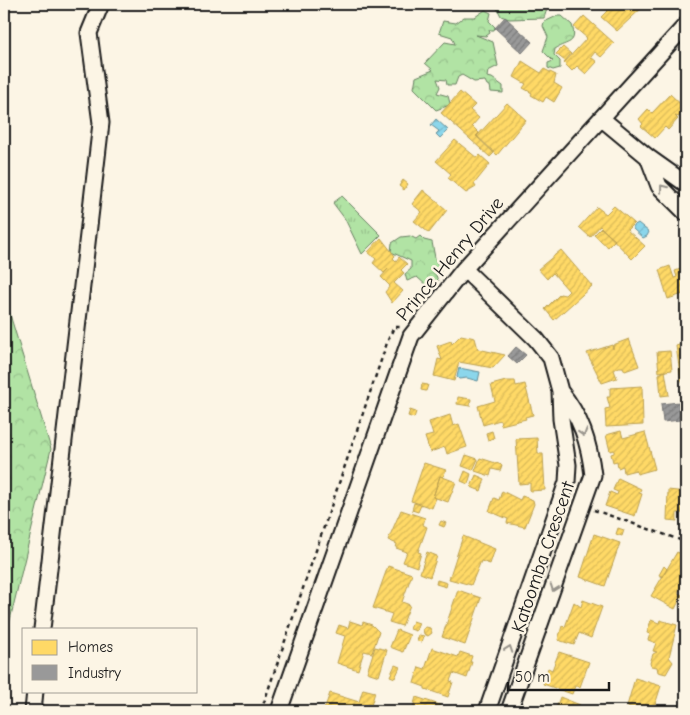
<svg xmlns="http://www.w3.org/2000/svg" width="690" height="715" viewBox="0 0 690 715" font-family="'Comic Neue',sans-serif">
  <defs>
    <pattern id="grass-tufts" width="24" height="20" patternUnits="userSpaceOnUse" patternTransform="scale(1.25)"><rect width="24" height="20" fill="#b1e3a4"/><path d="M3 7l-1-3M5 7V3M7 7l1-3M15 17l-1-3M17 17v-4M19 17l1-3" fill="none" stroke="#98c28d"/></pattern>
    <pattern id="forest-crowns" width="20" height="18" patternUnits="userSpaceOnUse" patternTransform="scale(1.25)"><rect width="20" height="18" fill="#b1e3a4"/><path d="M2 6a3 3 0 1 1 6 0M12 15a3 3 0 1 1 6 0" fill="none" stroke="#98c28d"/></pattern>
    <pattern id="water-waves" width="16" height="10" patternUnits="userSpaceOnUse" patternTransform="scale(1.25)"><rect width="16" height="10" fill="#8bd6eb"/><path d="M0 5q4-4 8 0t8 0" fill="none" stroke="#77b7c9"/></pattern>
    <pattern id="homes-hatch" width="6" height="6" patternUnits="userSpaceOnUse" patternTransform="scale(1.25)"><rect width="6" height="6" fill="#ffd966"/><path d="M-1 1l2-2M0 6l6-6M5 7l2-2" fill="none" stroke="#daba58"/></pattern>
    <pattern id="industry-hatch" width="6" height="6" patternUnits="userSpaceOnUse" patternTransform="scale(1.25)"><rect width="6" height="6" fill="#999"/><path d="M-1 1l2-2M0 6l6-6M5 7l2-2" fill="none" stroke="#7c7c7c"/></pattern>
  </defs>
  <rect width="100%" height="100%" fill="#fcf5e5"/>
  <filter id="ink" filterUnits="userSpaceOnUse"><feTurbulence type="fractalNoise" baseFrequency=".02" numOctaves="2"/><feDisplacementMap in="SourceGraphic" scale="10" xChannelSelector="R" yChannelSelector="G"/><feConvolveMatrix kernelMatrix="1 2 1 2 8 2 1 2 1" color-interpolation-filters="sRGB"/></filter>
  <g filter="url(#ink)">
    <path fill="url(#grass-tufts)" stroke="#668060" d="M342,196L381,235L362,254L345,219L333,203Z"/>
    <path fill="url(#forest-crowns)" stroke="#668060" d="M495,4H553L547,9L544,18L509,19L501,16Z
      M485,10L491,13L489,21L495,27L494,30H489L490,33L486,36L476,35L493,42L498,66L488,71L487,77L492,78L503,86V93L491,92L490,86L487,85L485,81L474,82L462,75L458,77L455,85H447L446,80L437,79L440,87L437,93L448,96L450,103L447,106L436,110L414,88L416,77L433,70L425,63L445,42L455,44L452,37L439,33L443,21L456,23L464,17H475Z
      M557,16H562L572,25C578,45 567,41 555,49L554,55L560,61V68L553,70L548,68V63L553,61L543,51L548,37L543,26L544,22Z
      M410,236L416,239L420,236L424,240L432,242L435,258L441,271L439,273L435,272L438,281L435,284L427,286L417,277L407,281L405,274L411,269V261L391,252L392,243L401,237Z
      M4,295L51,449L4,645Z"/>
    <path fill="url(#water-waves)" stroke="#5f8c98" d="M436,119L448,130L440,138L436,134L439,131L431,125Z
      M638,223L649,232L647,236L643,238L633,229V226Z
      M459,368L480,372L478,381L467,378L459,379L457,377Z"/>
    <path fill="url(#homes-hatch)" stroke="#bba050" d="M614,4L616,5L646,4L617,31L601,17Z
      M584,16L614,43L601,57L595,52L591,57L597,62L586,74L577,66L572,71L564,63L587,38L574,27Z
      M563,47L571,54L565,61L556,54Z
      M522,61L541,73L544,69L556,75L554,83L562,88L554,102L546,97L543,102L531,95L532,93L523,88L526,84L514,77Z
      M686,71V84L680,78Z
      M460,92L475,105L470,110L479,118L472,126L479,133L476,136L494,153L490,157L441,113Z
      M670,94L686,109L679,117L675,116L678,119L668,130L665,127L655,138L641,126L643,124L639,119L648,109L652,113Z
      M507,103L526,120L497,155L477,136Z
      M455,140L477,158L480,155L490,164L474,184L476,187L466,193L448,178L451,174L436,161Z
      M403,180L408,184L404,190L399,186Z
      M423,190L447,210L429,233L414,221L422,212L412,204Z
      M614,206L634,223L627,230L645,246L632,259L600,226L590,237L579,227L597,207L606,214Z
      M601,228L615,240L608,247L594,235Z
      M381,238L395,256L393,258L396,261L399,257L407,264L401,270L404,273L394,283L403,291L392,303L385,292L390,286L381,277L389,268L384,273L373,263L376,259L368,252Z
      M561,250L592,286L554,320L545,309L560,294L565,295L569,291L553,273L547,279L538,269Z
      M670,266L674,278L677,277L675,271L686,267V305L683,294L668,299L659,270Z
      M461,335L475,338L478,349L505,355L493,368L459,362L454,381L434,376L438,359L442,360L437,346L451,341L452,344Z
      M629,339L639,366L625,371L623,367H619L614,370L617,378L602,383L587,353L612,345L613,349V345Z
      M685,343L686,380L681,381L676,346Z
      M670,351L672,370L659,372L657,352Z
      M665,371L669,395L661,396L659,374Z
      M506,381H515L516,386L525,384L533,415L525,417L526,419L501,425L500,420L483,425L478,406L495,401L491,385Z
      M422,384L428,385L426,391L421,390Z
      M642,386L643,425L606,427L605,409L610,408L607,397H610V388Z
      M458,397L471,399L470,406L457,404Z
      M410,410L416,412L414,418L408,416Z
      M450,415L453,426L459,424L467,447L447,454L445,447L430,452L425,437L433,435L429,422Z
      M492,431L494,438L488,440L486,433Z
      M621,431L623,438L645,432L655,469L637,474L636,470L624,473L623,466L618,468L617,461L613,462L611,454L614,453V450L610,451L606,435Z
      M537,438L538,454H543L545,490L530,491V483L519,484L516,439Z
      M683,441H686V482H684Z
      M466,455L478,459L473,470L462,466Z
      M480,458L502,465L500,471L492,469L490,476L475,471Z
      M424,463L446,470L443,477L440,476L433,497L436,498L432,508L411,501Z
      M465,471L471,474L468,484L461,481Z
      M476,475L485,479L481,491L471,487Z
      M440,476L456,482L448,502L433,497Z
      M618,478L641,489L639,493L642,494L635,516L605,506L610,492L617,495L618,492L613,490Z
      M668,490L686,492V520H684L683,513H677V521L667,520Z
      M502,491L520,500L522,496L533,500L534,504L525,527L507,523L508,519L489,511L494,498L499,500Z
      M414,503L421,505L418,512L412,510Z
      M401,510L425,518L423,525L427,527L418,552L421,553L417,567L403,562L407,552L396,548L397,544L388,540Z
      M441,521L446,523L444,527L439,525Z
      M618,528L624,530L622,536L616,534Z
      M594,534L620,543L605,586L580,577Z
      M463,536L495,549L490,564L481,561L471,585L449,579Z
      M427,552L437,556L430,577L420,573Z
      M677,552L686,556V581L684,580L678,593L682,595L675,609L651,596Z
      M388,566L412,574L402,602L410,605L402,626L389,622L392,614L373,608Z
      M664,566L667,569L663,577L659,575Z
      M437,580L447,583L446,587L436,584Z
      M458,590L481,598L465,645L442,637Z
      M583,600L602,607L591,638L579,633L574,645L558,640L562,626L565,627L574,602L581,607Z
      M651,620L659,623L660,620L677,625L669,657L673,662L666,674L658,672L657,667L651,666L650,663L653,654L657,652L653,651L656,643L648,640L650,634L647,633Z
      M350,621L362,625L363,622L372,625L379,632L372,653L364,651L358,670L337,663L345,636L336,633L339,625L348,628Z
      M413,621L419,623L416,631L410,629Z
      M426,627L430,628L432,633L428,636L424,634L423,629Z
      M397,630L410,635L403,652L390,647Z
      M419,635L424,636L422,642L417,641Z
      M375,647L387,650L379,676L367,672Z
      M432,648L458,657L460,652L472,656L470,662H472L467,678L453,673L450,681L453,682L448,697L425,689V687L414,683L419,667L425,669Z
      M559,652L589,662L580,687L575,686L572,694L543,684L548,668L552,670Z
      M395,665L400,667L395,678L390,676Z
      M635,678L661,686L653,711L627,706Z
      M363,689L375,692L370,709L367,708L366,711L324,710L330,693L359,702Z
      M416,697L440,705L438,711H412Z
      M560,697L580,705L578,711H555Z"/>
    <path fill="url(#industry-hatch)" stroke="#747474" d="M505,17L532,42L522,53L495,28Z
      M516,347L526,355L517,364L508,356Z
      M679,402L680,420L663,422L661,404Z"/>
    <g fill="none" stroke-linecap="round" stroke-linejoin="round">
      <defs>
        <path id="minor" d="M601,118L648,157L686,184
          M648,157L659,186L686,213
          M464,269L536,339L551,358L560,391L561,419L568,465L567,482L487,711
          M42,629L101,123L89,33L101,4
          M33,711L35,691
          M279,711L411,336L464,269L686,25
          M509,711L593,475C589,442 581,417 560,391"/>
      </defs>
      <use href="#minor" stroke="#1c1c1c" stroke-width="19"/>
      <path stroke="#1c1c1c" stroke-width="2.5" stroke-dasharray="4 4" stroke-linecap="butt" d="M594,510L686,542
        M261,711L388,340L394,327H401"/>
      <use href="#minor" stroke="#fcf5e5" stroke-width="15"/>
    </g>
    <defs><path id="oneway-chevron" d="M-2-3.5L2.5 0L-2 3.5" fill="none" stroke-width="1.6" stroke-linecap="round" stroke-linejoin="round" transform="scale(1.25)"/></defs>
    <g stroke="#97938b">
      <use href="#oneway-chevron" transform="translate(663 188) rotate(-128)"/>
      <use href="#oneway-chevron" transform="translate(583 433) rotate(73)"/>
      <use href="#oneway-chevron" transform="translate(554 588) rotate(110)"/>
      <use href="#oneway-chevron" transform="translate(509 649) rotate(-71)"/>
    </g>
  </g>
  <g text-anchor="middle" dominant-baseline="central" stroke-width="5" stroke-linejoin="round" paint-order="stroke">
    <g font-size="19" fill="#1c1c1c" stroke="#fcf5e5">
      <text transform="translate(450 259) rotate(-50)">Prince Henry Drive</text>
      <text transform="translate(543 557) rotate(-71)">Katoomba Crescent</text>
    </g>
  </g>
  <rect width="690" height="715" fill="none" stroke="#fcf5e5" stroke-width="20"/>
  <rect x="10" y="10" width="670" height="695" fill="none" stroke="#1c1c1c" stroke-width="2" filter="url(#ink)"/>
  <rect x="22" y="628" width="175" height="65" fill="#fcf5e5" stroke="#a29e95"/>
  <rect x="32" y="640" width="25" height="15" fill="#ffd966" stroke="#a29e95"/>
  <text x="68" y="652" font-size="15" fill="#1c1c1c">Homes</text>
  <rect x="32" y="665" width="25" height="15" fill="#999999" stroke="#a29e95"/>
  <text x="68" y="678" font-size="15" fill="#1c1c1c">Industry</text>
  <path d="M508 682v8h101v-8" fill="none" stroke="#1c1c1c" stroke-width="2.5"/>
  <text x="515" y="682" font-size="15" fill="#1c1c1c" stroke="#fcf5e5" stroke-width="4" paint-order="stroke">50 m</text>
</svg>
